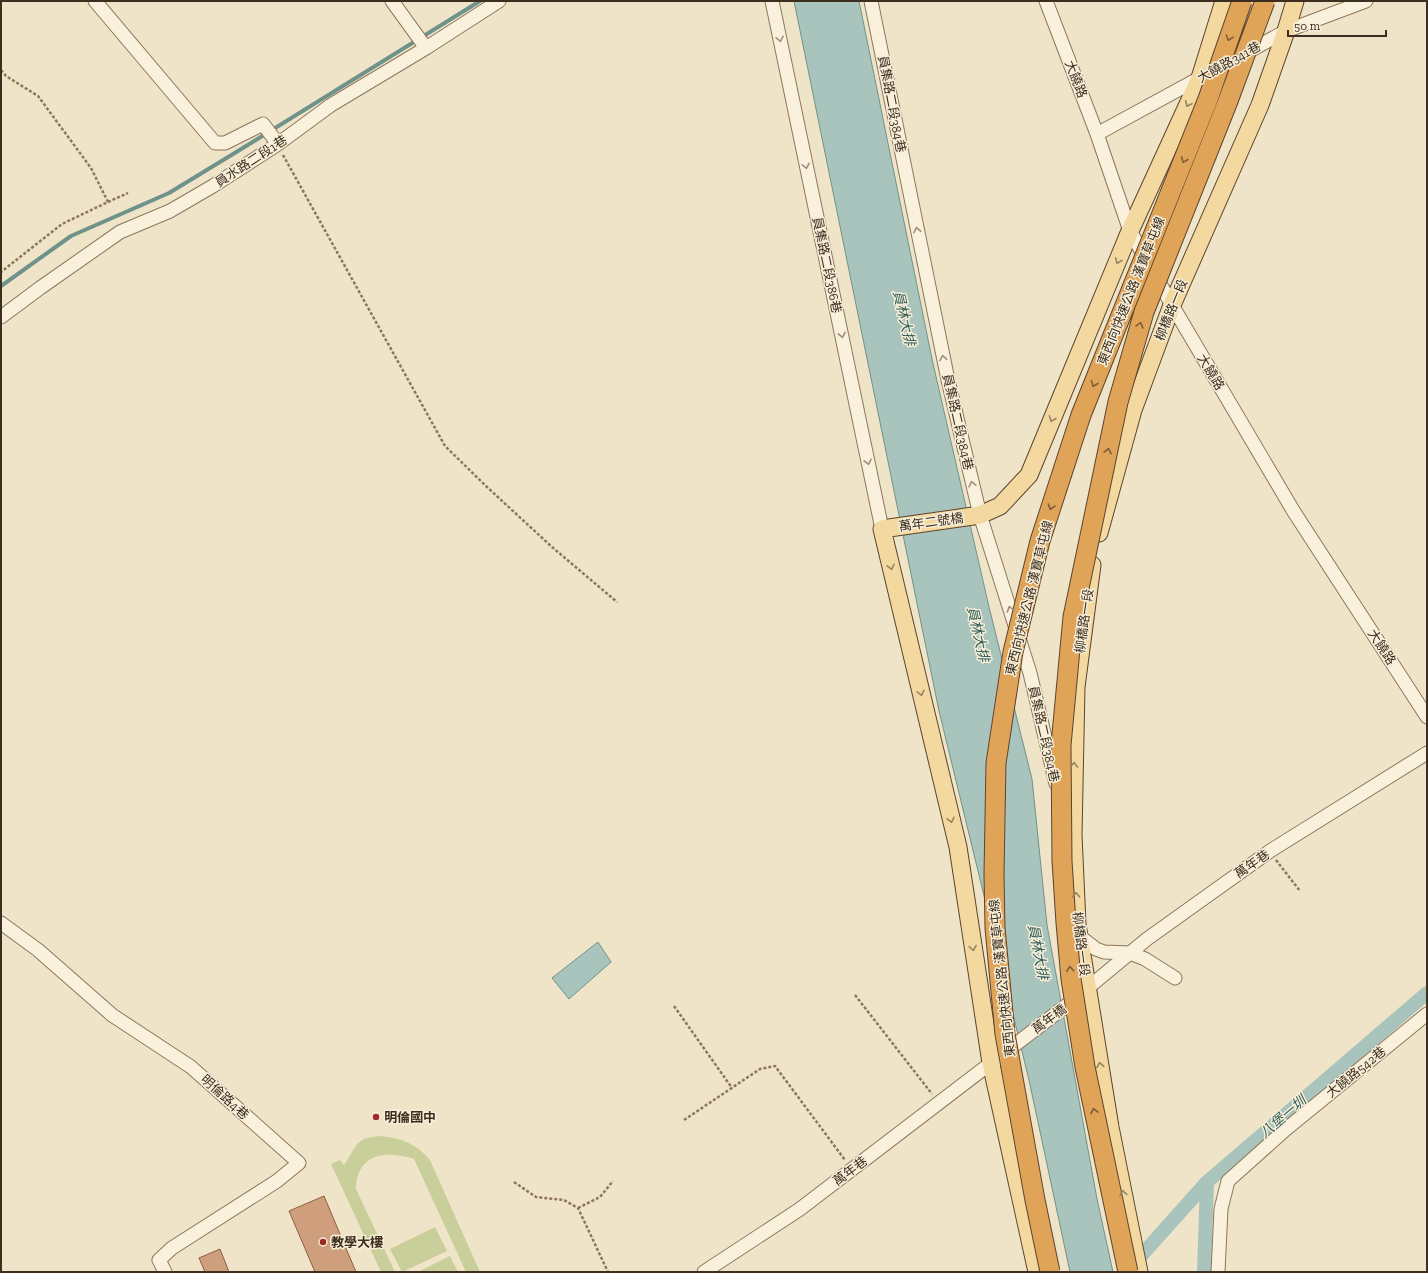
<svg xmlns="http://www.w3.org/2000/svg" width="1428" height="1273" viewBox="0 0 1428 1273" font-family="'Zilla Slab','Noto Sans TC',serif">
  <rect width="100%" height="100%" fill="#f0e4c8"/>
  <path fill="#c9cf9b" d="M381,1136C401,1138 417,1144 430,1160L480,1272H466L414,1159C386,1150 357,1153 356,1189L395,1272H381L331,1164L340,1160L344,1165C358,1145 354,1138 381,1136Z
    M435,1227L447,1251L402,1272L390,1249Z
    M450,1256L458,1272H418Z"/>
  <path fill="#a9c4bc" stroke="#6f938a" d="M794,1H859L932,359L989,607L1032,779L1047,925L1097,1199L1113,1272H1070L1029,1080L939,711Z
    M598,942L611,962L569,999L552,978Z"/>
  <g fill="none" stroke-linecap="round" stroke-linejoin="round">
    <path stroke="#6f938a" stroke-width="4" d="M1,286L71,236L169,193L238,151L480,1"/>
    <path stroke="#a9c4bc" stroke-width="14" d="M1131,1267L1207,1182
      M1204,1272L1207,1182L1427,993"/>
  </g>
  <path fill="#cf9f7d" stroke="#8d5f41" d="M324,1196L356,1272H315L289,1211Z
    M220,1249L229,1272H205L199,1258Z"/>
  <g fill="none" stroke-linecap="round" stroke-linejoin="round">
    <defs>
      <path id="minor" d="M95,1L215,143H225L263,124L278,144
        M392,1L426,48
        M772,1L882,529
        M871,1L948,380L980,515L1030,673L1056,784
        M1046,1L1097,134L1130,231L1172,305L1294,512L1427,717
        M1097,134L1286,31L1366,1
        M1,317L40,288L120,232L170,211L213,186L278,144L331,105L426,48L499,1
        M1,923L38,950L112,1015L191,1067L299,1163L277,1181L172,1248L159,1260L165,1272
        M1079,936L1096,949L1104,952L1130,953L1145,959L1175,978
        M704,1272L800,1209L1067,1005L1147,939L1270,851L1427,753
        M1218,1272L1221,1209L1228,1181L1285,1130L1427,1014"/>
      <path id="major" d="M1099,533L1133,410L1172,305L1260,105L1286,31L1295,1
        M1092,565L1076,687L1073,835L1077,924L1110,1127L1139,1272
        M1037,1272L991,1063L958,847L882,529L980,515L1000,506L1029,475L1130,231L1200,78L1224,1"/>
    </defs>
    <use href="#minor" stroke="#8d765c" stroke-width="15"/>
    <use href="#major" stroke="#5b4430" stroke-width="19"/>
    <path stroke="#8d765c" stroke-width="2.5" stroke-dasharray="3 2" stroke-linecap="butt" d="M1,70L6,76L38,96L91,168L108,202L62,224L1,272
      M283,155L445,446L487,487L552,547L617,602
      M108,202L128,193
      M1276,860L1300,891
      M855,995L932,1094
      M674,1006L732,1088
      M684,1120L760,1069L775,1066L845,1160
      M514,1182L536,1197L564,1200L578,1208L608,1272
      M578,1208L600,1197L613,1181"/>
    <use href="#minor" stroke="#faf1dc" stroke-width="13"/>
    <use href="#major" stroke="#f3d9a0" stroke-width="17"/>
    <defs>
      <path id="highway-bridge" d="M1050,1272L1035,1200L1005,1034L995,928L994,874L996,763L1013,652L1040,541L1081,415L1208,99L1242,1
        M1128,1272L1085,1067L1071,979L1066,923L1062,861L1061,745L1073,617L1118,402L1144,312L1228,101L1265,1"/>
    </defs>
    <use href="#highway-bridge" stroke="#5b4430" stroke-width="21" stroke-linecap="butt"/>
    <use href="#highway-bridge" stroke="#e0a458" stroke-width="19"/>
  </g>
  <defs><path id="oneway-chevron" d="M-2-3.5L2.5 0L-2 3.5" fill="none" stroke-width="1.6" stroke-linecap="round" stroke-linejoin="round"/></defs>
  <g stroke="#7e5d36">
    <use href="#oneway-chevron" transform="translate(1229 38) rotate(109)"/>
    <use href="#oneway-chevron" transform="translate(1184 160) rotate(112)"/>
    <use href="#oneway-chevron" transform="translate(1140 325) rotate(-74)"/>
    <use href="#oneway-chevron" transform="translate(1094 384) rotate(112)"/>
    <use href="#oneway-chevron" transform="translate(1108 451) rotate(-78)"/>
    <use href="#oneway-chevron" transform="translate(1051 507) rotate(108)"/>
    <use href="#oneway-chevron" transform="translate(1070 969) rotate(-96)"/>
    <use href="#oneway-chevron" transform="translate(1094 1111) rotate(-102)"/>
  </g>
  <g stroke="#9c907e">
    <use href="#oneway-chevron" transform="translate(780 39) rotate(78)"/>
    <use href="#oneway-chevron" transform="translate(806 166) rotate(78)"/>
    <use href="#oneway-chevron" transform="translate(917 230) rotate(-101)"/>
    <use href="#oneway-chevron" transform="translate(842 335) rotate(78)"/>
    <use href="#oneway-chevron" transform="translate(943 358) rotate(-101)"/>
    <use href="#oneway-chevron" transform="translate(868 462) rotate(78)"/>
    <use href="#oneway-chevron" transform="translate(972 484) rotate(-103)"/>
    <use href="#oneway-chevron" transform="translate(1010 609) rotate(-108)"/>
  </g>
  <g stroke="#988460">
    <use href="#oneway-chevron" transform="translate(1188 104) rotate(115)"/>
    <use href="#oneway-chevron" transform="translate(1118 261) rotate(113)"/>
    <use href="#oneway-chevron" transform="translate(1052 419) rotate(112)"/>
    <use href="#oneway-chevron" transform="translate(891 567) rotate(77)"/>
    <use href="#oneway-chevron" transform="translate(921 693) rotate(77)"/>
    <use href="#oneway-chevron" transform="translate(1074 765) rotate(-89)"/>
    <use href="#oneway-chevron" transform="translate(951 820) rotate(77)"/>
    <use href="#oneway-chevron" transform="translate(1076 895) rotate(-93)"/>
    <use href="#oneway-chevron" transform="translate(973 948) rotate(81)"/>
    <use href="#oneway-chevron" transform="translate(1100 1065) rotate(-100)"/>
    <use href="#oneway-chevron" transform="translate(1123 1193) rotate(-101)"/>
  </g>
  <g fill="#9e2a2b" stroke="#f7eed8" stroke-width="1.5">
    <circle cx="376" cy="1117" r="4"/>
    <circle cx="323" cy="1242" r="4"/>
  </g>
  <g text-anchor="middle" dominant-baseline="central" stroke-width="3" stroke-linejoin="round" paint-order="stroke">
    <g font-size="13" fill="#3d2e20" stroke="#f7eed8">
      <text transform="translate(1229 62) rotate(-29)">大饒路341巷</text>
      <text transform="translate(1076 79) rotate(69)">大饒路</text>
      <text transform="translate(892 104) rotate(79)">員集路二段384巷</text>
      <text transform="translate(251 161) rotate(-33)">員水路二段1巷</text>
      <text transform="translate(827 265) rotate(78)">員集路二段386巷</text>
      <text transform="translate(1131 291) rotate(-68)">東西向快速公路 漢寶草屯線</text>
      <text transform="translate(1171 310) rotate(-68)">柳橋路一段</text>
      <text transform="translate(1211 372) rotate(59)">大饒路</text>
      <text transform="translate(958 422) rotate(77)">員集路二段384巷</text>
      <text transform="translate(931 522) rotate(-8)">萬年二號橋</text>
      <text transform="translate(1029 598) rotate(-76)">東西向快速公路 漢寶草屯線</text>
      <text transform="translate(1084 621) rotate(-82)">柳橋路一段</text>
      <text transform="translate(1382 647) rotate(57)">大饒路</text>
      <text transform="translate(1044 734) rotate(77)">員集路二段384巷</text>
      <text transform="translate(1252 864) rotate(-35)">萬年巷</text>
      <text transform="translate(1081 944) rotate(83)">柳橋路一段</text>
      <text transform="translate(1002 978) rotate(-96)">東西向快速公路 漢寶草屯線</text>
      <text transform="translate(1049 1019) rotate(-37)">萬年橋</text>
      <text transform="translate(1356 1072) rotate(-39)">大饒路542巷</text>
      <text transform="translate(225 1097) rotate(42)">明倫路4巷</text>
      <text transform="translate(850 1171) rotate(-37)">萬年巷</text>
    </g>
    <g font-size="13" font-weight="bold" fill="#3d2e20" stroke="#f7eed8" text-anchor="start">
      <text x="384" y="1117">明倫國中</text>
      <text x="331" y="1242">教學大樓</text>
    </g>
    <g font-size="14" font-style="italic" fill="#2f5d5a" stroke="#f7eed8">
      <text transform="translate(904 318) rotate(77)">員林大排</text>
      <text transform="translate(978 634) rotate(77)">員林大排</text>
      <text transform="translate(1038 952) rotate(79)">員林大排</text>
      <text transform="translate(1283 1117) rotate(-41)">八堡一圳</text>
    </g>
  </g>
  <rect width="1428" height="1273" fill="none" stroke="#3d2e20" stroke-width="4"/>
  <path d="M1288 30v6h98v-6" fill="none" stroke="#3d2e20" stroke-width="2"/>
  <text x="1294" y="30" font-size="12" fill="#3d2e20" stroke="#f7eed8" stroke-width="3" paint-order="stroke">50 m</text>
</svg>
